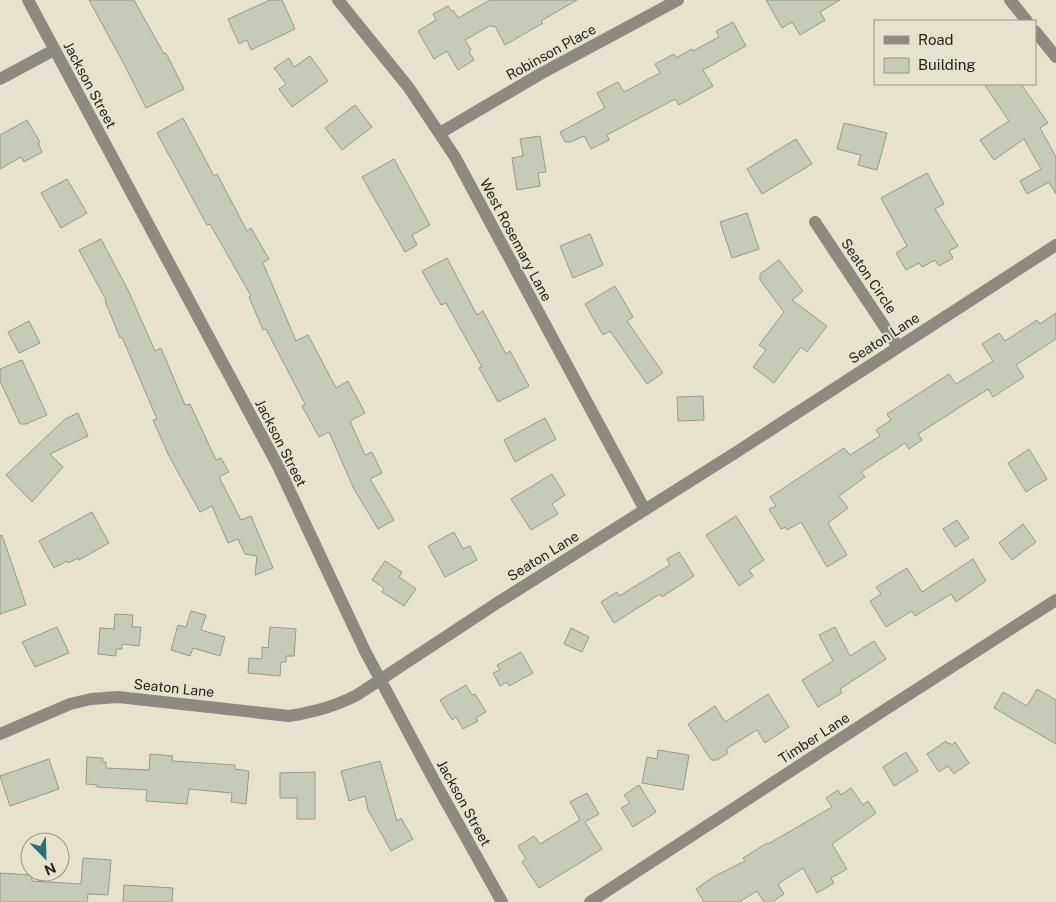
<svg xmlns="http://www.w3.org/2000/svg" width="1056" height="902" viewBox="0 0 1056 902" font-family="'Public Sans',sans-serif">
  <rect width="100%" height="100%" fill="#e6e2cd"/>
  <path fill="#c5cbb7" stroke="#969c88" d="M89,0H134L164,54L166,53L184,89L146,108L125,66Z
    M270,0H282L295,29L251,50L247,40L239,44L228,19Z
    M490,0H577L541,21L543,23L505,45L495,26L492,27L491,25L465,40L471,50L469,52L474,60L458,70L447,51L434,59L418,31L436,20L433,14L448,6L451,11L453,10L458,18Z
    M766,0H840L820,12L825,20L800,35L792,22L782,28Z
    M733,22L746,46L703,70L713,86L679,105L675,99L607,135L609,140L591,149L584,136L571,142H565L560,132L605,108L597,93L618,82L624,92L660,73L655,64L674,54L676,58L692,49L693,51L719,37L716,31Z
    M310,56L328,81L292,107L279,89L286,84L274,68L289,58L294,67Z
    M984,84H1021L1048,123L1040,128L1056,157V194L1049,182L1027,194L1020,181L1041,169L1024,139L994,160L980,140L1009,121Z
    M355,105L372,127L342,150L325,128Z
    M183,118L214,176L217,174L247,231L251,228L269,259L263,263L296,341L308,335L336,388L348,381L365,413L350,421L365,455L372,452L382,473L370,479L394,520L378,529L354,489L329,432L319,437L302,406L305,404L266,329L263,330L249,297L251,296L210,224L207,225L157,133Z
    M27,120L40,142L38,143L42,152L24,162L21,157L0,169V135Z
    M844,123L887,133L877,170L858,165L861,155L837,149Z
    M540,136L546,172L538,173L540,186L517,190L512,158L523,156L520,139Z
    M796,139L812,164L762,194L747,169Z
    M394,159L430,225L412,235L417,245L405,252L362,177Z
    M927,173L944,204L935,209L958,246L949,251L953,258L939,266L935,260L922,267L919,263L906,270L896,253L907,246L881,198Z
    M67,179L87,213L61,228L41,193Z
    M747,213L759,249L732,258L720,222Z
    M590,234L603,265L573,278L560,246Z
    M101,239L128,290L155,351L161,348L185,405L190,404L216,460L221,458L229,472L219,477L241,520L251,516L273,568L255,575L257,556L245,554L238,539L228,543L212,506L200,512L169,456L153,420L157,419L122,337L120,338L105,301L106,300L79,250Z
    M447,258L477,315L483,311L506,354L510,351L529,386L498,402L479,368L482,367L446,303L441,305L422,271Z
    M779,260L803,291L792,300L827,326L807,352L801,347L774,383L753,367L766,350L759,345L784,312L760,280V274Z
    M615,286L633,317L627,321L663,373L647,384L610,331L603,335L585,304Z
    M1056,313V339L1016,365L1024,377L993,397L988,389L918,434L922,440L909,449L905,443L861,472L865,477L839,496L848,508L828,523L847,555L827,567L801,522L787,530L785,527L781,529L769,509L776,506L770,497L844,448L850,455L880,436L876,430L891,420L887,414L949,374L956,384L993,361L982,344L999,333L1005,341L1037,320L1040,324Z
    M29,321L40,343L19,353L8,332Z
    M22,360L47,415L26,424H20L0,381V369Z
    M703,396L704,420L678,421L677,397Z
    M78,413L88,436L50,454L63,467L32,502L6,475L65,419Z
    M545,418L556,439L515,462L504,440Z
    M1029,449L1047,479L1026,492L1008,463Z
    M552,474L565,495L552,504L558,514L531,530L511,499Z
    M92,512L109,543L79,560L78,558L68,563L67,561L54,568L39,541Z
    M736,516L764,560L749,570L753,576L739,586L706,535Z
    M957,520L969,538L955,547L943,529Z
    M1023,524L1036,542L1012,560L999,543Z
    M454,532L463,549L470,546L477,560L445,577L428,546Z
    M2,535L26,605L0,614V536Z
    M679,552L694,576L662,597L660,594L614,623L601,602L617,592L619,596L670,565L667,559Z
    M973,559L986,581L956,602L951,594L915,616L912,611L886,627L870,601L881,594L876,587L907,568L922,592Z
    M385,561L402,572L399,577L416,589L404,606L382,592L384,588L372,580Z
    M191,611L206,615L201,630L225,637L220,656L193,648L190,656L171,650L178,625L186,627Z
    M115,614L133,615L132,627H141L139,646L122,644V649H116V656L98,654L100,628L114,629Z
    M57,627L69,653L35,667L22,642Z
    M270,627L296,629L294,656H286V662H281L280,676L248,673L249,658L262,659V647L268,648Z
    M835,627L850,656L874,641L886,659L840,689L842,693L818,707L802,680L833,661L819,635Z
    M571,628L589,637L582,652L564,644Z
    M521,652L533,673L509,686L507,682L500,686L493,673L500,670L497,665Z
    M466,685L472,695L475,694L486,712L476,718L478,721L463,729L456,717L452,720L440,700Z
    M1037,689L1056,700V744L994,708L1003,692L1027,706Z
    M768,694L789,727L765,743L757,730L726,749L728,753L717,760H711L688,724L715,706L725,722Z
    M946,741L948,744L950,743L952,745L955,742L969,763L954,774L948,766L939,772L927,754Z
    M658,750L689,755L683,790L642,783L647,757L657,759Z
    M906,752L918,771L894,786L883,767Z
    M150,754L173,756L172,761L235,765V769L249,771L246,804L231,802L232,793L189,789L187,804L146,801L147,790L97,787V785L86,784L87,757L103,758L102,762H106V768L149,770Z
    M49,759L59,789L10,806L0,776Z
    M380,761L397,821L401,818L413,839L391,851L368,810L365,796L349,801L341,771Z
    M315,772V819H297V798H280V773Z
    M639,785L656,812L633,827L621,808L630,803L624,795Z
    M851,788L863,805L868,801L876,813L832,844L847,869L831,878L834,883L817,893L803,868L778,884L784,894L772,902H764L757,891L739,902H704L696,889L713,877L745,861L743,858L767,843L768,844L832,807L826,798L838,790L841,795Z
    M587,793L599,814L585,822L602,849L539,888L522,862L526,859L518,846L534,836L540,844L580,820L570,802Z
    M83,858L111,860L108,895L88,894L87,902H0V873L32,875V881L81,884Z
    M124,885L173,888L172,902H123Z"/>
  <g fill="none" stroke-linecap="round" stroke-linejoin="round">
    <path stroke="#8e8981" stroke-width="12" d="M28,0L278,466L365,651L435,782L502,902
      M338,0L409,88L455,157L645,510
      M1010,0L1027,21
      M1035,31L1056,57
      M0,79L54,50
      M440,133L542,73L678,0
      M815,222L898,347
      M0,734L70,704L91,699L118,697L289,716C313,712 334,707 357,695L497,603L735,453L1056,245
      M590,902L883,711L1056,600"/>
  </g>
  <g text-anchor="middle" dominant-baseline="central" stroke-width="4" stroke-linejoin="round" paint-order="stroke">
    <g font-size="14" fill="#25241c" stroke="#e6e2cd">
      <text transform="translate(551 52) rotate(-29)">Robinson Place</text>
      <text transform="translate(90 85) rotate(62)">Jackson Street</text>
      <text transform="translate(516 240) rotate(62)">West Rosemary Lane</text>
      <text transform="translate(869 276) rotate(56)">Seaton Circle</text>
      <text transform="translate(884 338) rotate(-33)">Seaton Lane</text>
      <text transform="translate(281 443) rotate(63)">Jackson Street</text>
      <text transform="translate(543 556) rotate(-32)">Seaton Lane</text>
      <text transform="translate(174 688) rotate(6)">Seaton Lane</text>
      <text transform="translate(814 738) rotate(-33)">Timber Lane</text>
      <text transform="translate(464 803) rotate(61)">Jackson Street</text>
    </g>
  </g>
  <rect x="874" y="20" width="162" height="65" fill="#e6e2cd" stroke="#999686"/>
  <rect x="884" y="36" width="25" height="8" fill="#8e8981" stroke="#999686"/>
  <text x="918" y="45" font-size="15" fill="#25241c">Road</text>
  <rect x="884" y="58" width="25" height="15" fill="#c5cbb7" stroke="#999686"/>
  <text x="918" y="70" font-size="15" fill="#25241c">Building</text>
  <g transform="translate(45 857) rotate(157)"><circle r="24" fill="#e6e2cd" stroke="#999686"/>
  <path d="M0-4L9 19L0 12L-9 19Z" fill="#29707d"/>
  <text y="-8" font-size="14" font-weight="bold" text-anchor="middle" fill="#25241c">N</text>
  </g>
</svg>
